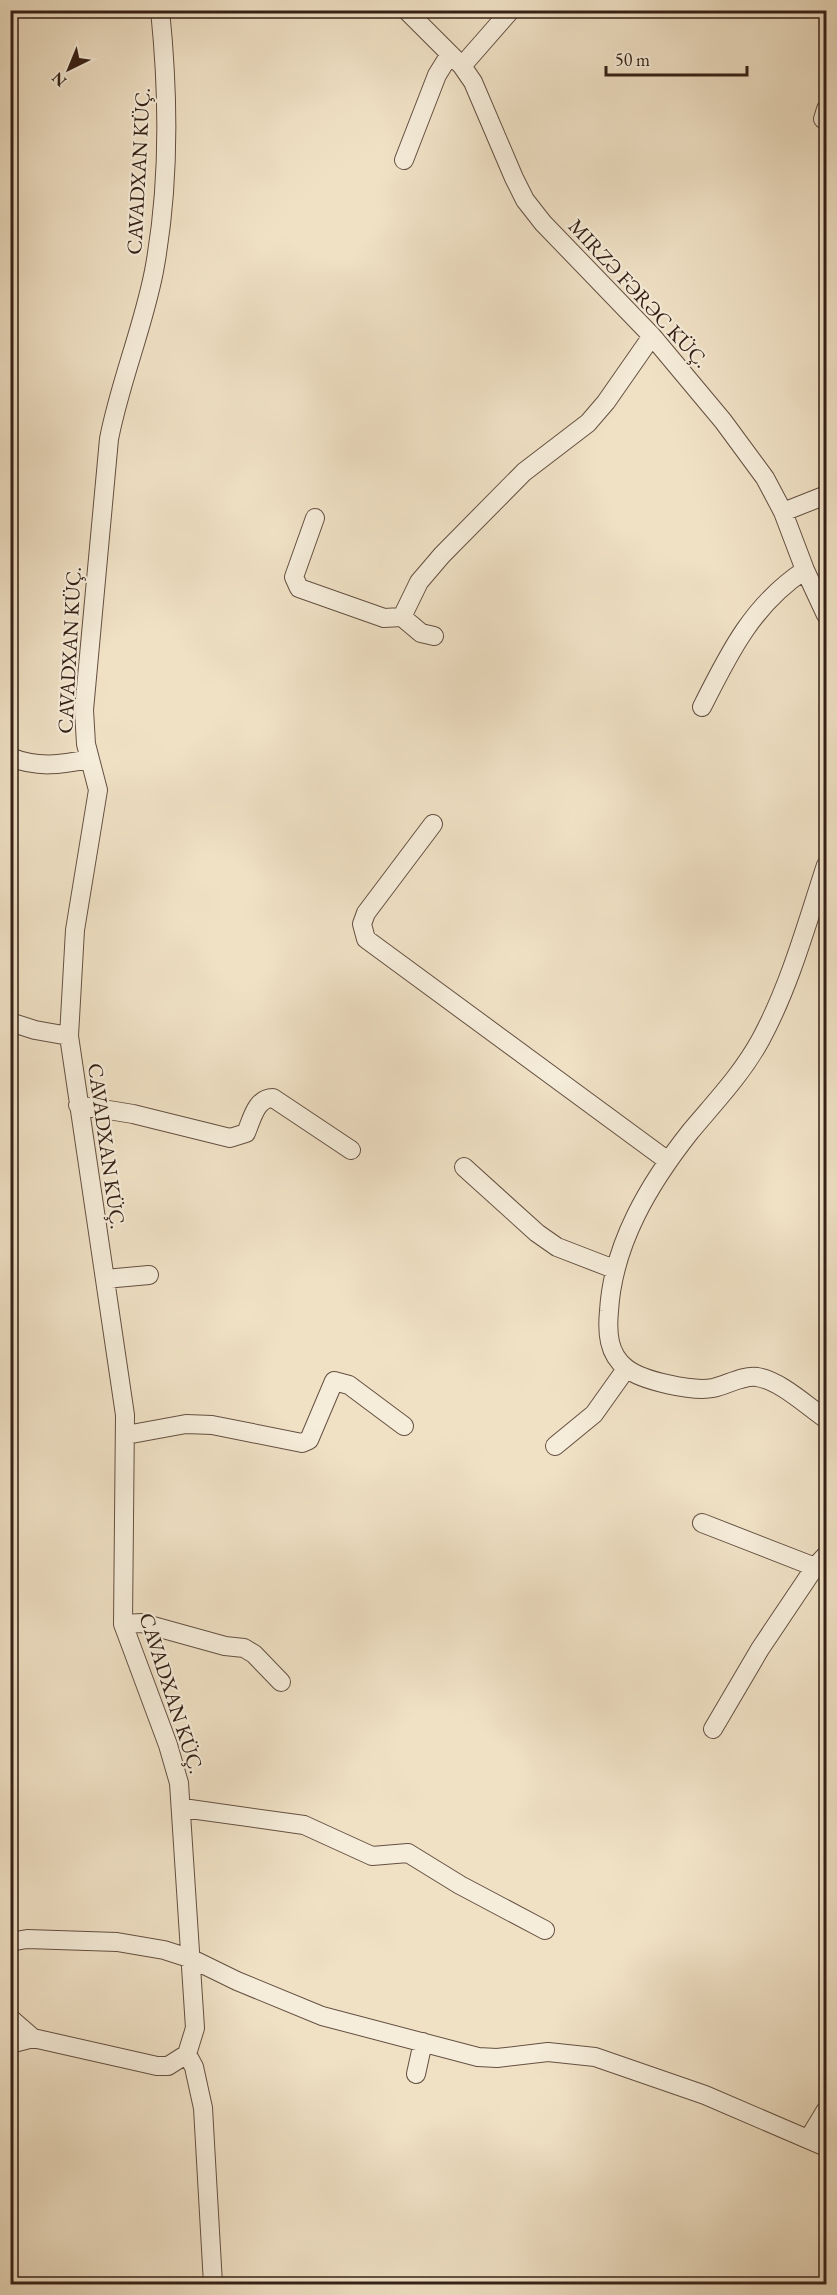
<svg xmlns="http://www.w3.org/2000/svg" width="837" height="2295" viewBox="0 0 837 2295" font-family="'EB Garamond',serif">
  <rect width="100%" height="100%" fill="#f0e1c5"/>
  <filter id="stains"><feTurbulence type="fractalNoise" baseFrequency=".00333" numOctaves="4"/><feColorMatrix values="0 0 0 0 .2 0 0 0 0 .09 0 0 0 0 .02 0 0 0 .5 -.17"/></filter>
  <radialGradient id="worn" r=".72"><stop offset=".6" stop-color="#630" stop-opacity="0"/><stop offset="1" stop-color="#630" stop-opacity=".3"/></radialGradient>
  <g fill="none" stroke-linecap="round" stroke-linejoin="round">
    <defs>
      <path id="street" d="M406,10L462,66L473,82L514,178L525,200L543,223L652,336L723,421L765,478L783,512L805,570L826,615
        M462,66L511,10
        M823,119L826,109
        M404,160L437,75L450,54
        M783,512L826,495
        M315,518L294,577L299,588L384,618L402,617L419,582L442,555L524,472L588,423L606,402L652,336
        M402,617L421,633L434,636
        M702,707C729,653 753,604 805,570
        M10,757C37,768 61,765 89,759
        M433,824L366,913L362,924L366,939L668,1161
        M826,865C807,923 790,985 761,1039C742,1074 715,1102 690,1132C649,1184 613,1244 609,1311C607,1332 608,1354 626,1368C642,1381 694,1392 713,1388C727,1385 743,1375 757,1377C781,1381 807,1406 826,1419
        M10,1022L35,1030L69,1036
        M78,1105L133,1114L230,1138L246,1133C252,1119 256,1098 273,1098L351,1150
        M464,1167L537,1233L557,1247L614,1269
        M105,1279L149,1275
        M126,1435L186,1424L212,1425L302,1443L309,1440L334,1381L349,1385L404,1426
        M555,1446L594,1414L626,1369
        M702,1523L815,1567
        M123,1624L142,1623L225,1646L244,1648L254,1654L281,1682
        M713,1729L760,1649L815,1567L826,1555
        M183,1808L304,1825L372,1856L408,1853L460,1885L545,1930
        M10,1942L27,1939L117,1942L164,1950L192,1959L237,1981L322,2016L478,2057L497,2058L548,2052L595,2057L705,2095L826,2147
        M10,2018L33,2038
        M10,2044L33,2038L157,2066H168L187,2054L195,2028L179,1783L168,1745L123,1624L125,1415L69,1036L75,930L98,790L86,744L84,710L109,439C120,382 143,328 154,271C170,185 169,97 160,10
        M187,2054L194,2067L203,2108L213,2284
        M416,2074L423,2042
        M809,2138L826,2110"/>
    </defs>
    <use href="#street" stroke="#645042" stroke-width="20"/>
    <use href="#street" stroke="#f5ecd9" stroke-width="18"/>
  </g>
  <g text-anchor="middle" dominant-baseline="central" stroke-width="4.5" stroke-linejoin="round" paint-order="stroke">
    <g font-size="21" fill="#352016" stroke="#f5ecd9">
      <text transform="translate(138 171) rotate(-87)">CAVADXAN KÜÇ.</text>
      <text transform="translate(639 293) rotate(47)">MIRZƏ FƏRƏC KÜÇ.</text>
      <text transform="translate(69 650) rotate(-87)">CAVADXAN KÜÇ.</text>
      <text transform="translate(107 1146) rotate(82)">CAVADXAN KÜÇ.</text>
      <text transform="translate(172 1693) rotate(72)">CAVADXAN KÜÇ.</text>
    </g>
  </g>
  <rect width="837" height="2295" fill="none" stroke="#f0e1c5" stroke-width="36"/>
  <rect x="12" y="12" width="813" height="2271" fill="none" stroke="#352016" stroke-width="3"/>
  <rect x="18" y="18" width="801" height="2259" fill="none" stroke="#352016" stroke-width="1.5"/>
  <g transform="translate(69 69) rotate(223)" stroke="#f5ecd9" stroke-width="4.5" paint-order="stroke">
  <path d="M0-4.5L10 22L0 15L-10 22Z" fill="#352016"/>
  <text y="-9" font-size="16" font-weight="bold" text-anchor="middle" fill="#352016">N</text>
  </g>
  <path d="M606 66v9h141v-9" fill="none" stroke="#352016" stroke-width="3"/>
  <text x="615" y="66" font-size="18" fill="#352016" stroke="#f5ecd9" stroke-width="4.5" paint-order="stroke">50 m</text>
  <rect width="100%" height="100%" filter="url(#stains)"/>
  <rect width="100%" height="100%" fill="url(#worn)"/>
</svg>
